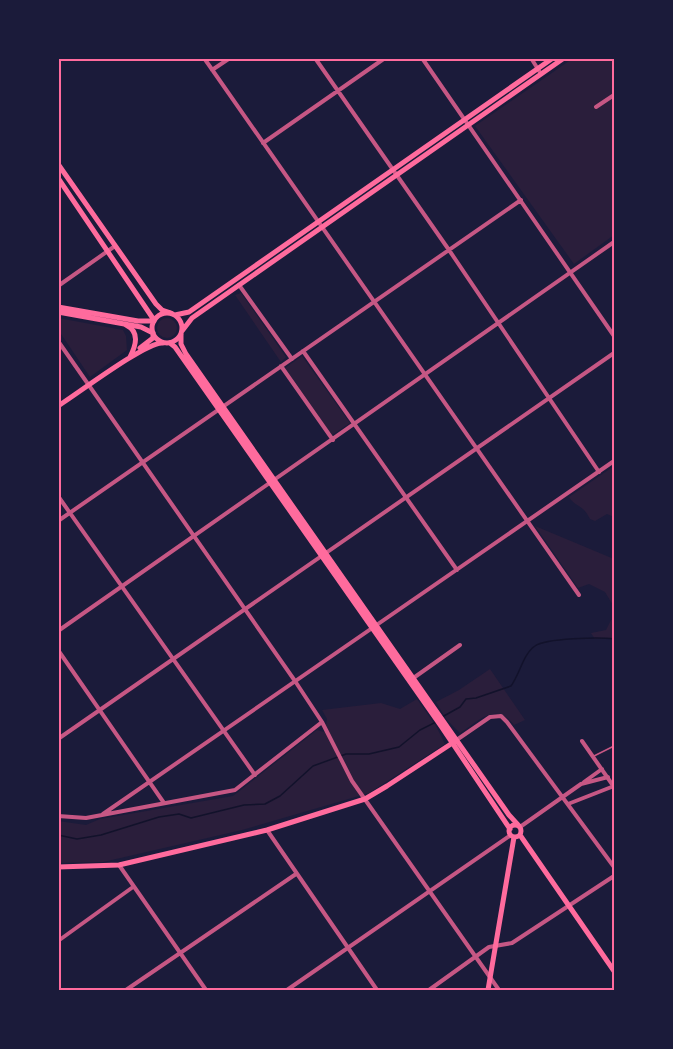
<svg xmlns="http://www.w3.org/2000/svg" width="673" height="1049" viewBox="0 0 673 1049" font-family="'PT Sans',sans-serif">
  <rect width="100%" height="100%" fill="#1b1b3a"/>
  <path fill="#2a1e3b" d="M572,59H614V235L574,264L475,126Z
    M241,293L286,357L281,362L235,295Z
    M157 328a10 10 0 1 1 20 0a10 10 0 1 1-20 0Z
    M58,318L123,330L126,336L127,350L90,377L59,331Z
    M302,356L350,423L332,435L285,368Z
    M614,466V517L607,514L595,521L590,519C583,504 575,507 569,497Z
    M535,526L614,559V607L605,592L589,584L578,588Z
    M614,619V639H595L591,633L606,630L611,620Z
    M490,669L525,720L514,725C495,701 479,721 460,733L446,719L436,702L459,690Z
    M417,699L436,726L445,744L369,793L242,830L103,862L59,863L58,821L86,825L100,819L233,796L317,730L324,732L328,730L326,725L327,719L322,710L381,703L400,709Z"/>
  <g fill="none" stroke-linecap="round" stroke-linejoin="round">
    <path stroke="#12122b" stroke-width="1.5" d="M442,717L460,707L466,699L476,698L511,686C520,674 523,654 535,646C546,638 600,637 614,639
      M58,835L77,839L101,835L159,817L179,814L191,818L244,805L265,804L280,796L313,766L346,754H369L399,747L420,730L436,722"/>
    <path stroke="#c65784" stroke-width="1.5" d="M594,756L614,746"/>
    <path stroke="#c65784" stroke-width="4" d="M204,58L579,595
      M315,58L449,250L599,472
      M422,58L614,336
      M531,58L541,74
      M212,70L230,58
      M596,107L614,95
      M263,143L385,58
      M239,285L292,359
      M58,286L115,246
      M58,341L295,681L322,722L352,781L499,990
      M303,351L457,570
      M281,366L333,440
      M58,496L255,775
      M58,521L521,200
      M58,631L614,242
      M58,650L164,803
      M412,679L460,645
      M58,739L614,353
      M458,739L490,717L501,716L507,722L614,867
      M582,741L614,787
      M584,782L602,769
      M568,804L614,786
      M103,814L614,461
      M58,816L86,818L235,790L322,722
      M520,827L581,784L608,777
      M267,830L377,990
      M119,865L206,990
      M58,941L133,887
      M126,990L296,874
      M287,990L511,835
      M429,990L489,947L512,943L614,876"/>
    <path stroke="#ff6b9d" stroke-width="5" d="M58,164L156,304L162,310L171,313
      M58,178L154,320
      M58,307L138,321H154
      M58,312L141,327L153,333
      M181,335V344L186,354L509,815L519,826
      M170,343L175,347L441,726L510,829
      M509 831a6 6 0 1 1 12 0a6 6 0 1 1-12 0Z
      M520,835L614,971
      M58,867L119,865L267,830L365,799L387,786L454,742
      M488,990L514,837"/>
    <path stroke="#ff6b9d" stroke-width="5" d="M152 328a15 15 0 1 1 30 0a15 15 0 1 1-30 0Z
      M175,315L189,312L553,58
      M126,325C140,332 136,345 130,357
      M182,331L192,318L564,58
      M140,348L153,338V335
      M58,406C76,395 147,341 163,343"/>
  </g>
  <rect width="673" height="1049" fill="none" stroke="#1b1b3a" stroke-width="120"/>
  <rect x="60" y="60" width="553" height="929" fill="none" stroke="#ff6b9d" stroke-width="2"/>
</svg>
